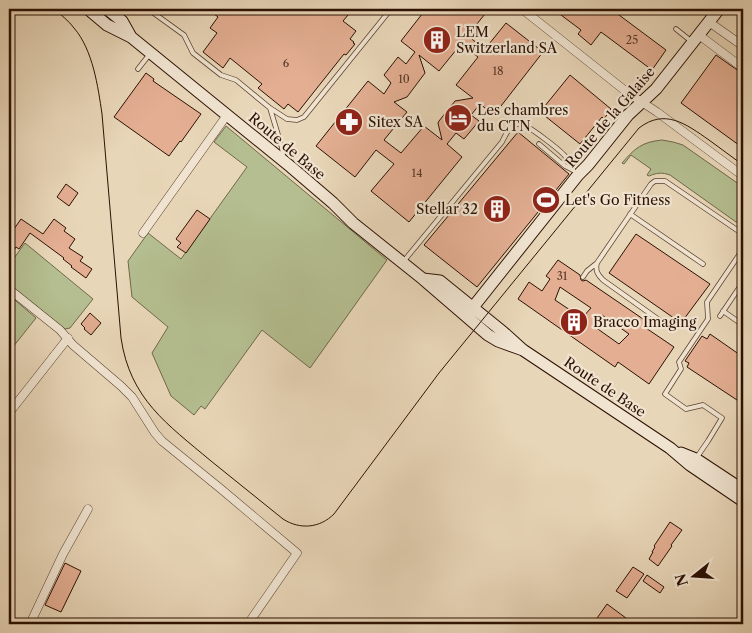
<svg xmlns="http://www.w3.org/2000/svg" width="752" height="633" viewBox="0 0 752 633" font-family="'Libre Caslon Text',serif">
  <rect width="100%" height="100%" fill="#e8d6b8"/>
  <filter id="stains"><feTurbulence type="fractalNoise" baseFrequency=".004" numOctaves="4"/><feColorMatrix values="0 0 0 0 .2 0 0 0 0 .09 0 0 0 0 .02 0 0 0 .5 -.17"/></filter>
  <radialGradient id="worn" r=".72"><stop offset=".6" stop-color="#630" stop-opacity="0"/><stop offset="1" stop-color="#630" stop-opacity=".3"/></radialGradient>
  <path fill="#b4be90" stroke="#70684a" d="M226,126L387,260L310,368L262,330L205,409L201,406L194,415L171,396L152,353L168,327L132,297L128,261L148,233L181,259L247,167L214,142Z
    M662,140L673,142L683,145L743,187V224L736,222L670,175C662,172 656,173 649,176L647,175L651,169L631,155L624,164L622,163C635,148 642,142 662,140Z
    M25,243L93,299L70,328L65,329L9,284V265Z
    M9,295L36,318L9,352Z"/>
  <path fill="#e3ae92" stroke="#2c1103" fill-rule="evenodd" d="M208,9H353L343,21L356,31L350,39L354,42L353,43L355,44L346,55L344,54L298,112L288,104L284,109L258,88L262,84L230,58L223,68L203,52L217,33L210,28L218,17Z
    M426,9H489L468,35L473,40L485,49L506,23L543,52L494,115L480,104L471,115L479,121L464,139L456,133L447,144L462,157L409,222L371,191L394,164L376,150L355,177L316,146L368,81L384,94L391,83L384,75L398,57L406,64L415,52L401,41ZM461,44L478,57L456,85L473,98L455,101L439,121L438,123L442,140L424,126L401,153L384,140L407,112L394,102L407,97L425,73L419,55L439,71Z
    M553,9H611L666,50L652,70L601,32L591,45L578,34L581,30Z
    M716,55L740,72L743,74V148L681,103Z
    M146,73L154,79L153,81L201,114L181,142L180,141L169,156L114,117Z
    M570,75L611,109L604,119L602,117L580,144L540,112Z
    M518,132L569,174L477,287L424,245Z
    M66,184L78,193L69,206L57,197Z
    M197,210L210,219L186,253L177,247L181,243L176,239Z
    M21,219L43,234L54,219L66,228L64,231L75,239L69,248L83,257L80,261L92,269L86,278L71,267L72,266L63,259L64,258L30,233L19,249L16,247L9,258V236Z
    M636,234L710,284L681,323L609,273Z
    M558,260L580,275L581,280L583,281L586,280L646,321L643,326L674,347L649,384L618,362L615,367L518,299L529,282L542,291L550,279L546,276ZM560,287L591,308L582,318L555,300ZM602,315L629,334L619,344L595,327Z
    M90,313L101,323L91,335L84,329L85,328L81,324Z
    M710,334L743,357V390L737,400L687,367L689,363L685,361L702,336L707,339Z
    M670,522L682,530L671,545L672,546L658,566L649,559L653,552H652L655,547L654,546Z
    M65,563L81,571L61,612L45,605Z
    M633,567L644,574L627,598L616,591Z
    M647,575L664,587L660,593L643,581Z
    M607,604L634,624H599L595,621Z"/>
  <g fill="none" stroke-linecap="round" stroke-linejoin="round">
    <defs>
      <path id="lane" d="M148,9L184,35L193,53L221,75L236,80L270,108L287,119L297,120L304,117L391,9
        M676,29L691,41
        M138,69L149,55
        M270,108L282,148L283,156
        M539,144L565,166L573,170
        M630,214L703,264
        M403,262L502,142C506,134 511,122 521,124C528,125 560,150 565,156C569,160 571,166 573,170
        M583,277L587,271L597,263
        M723,311L743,325
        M720,316L743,282
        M662,322L603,280C598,275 595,271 597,263L651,184L655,181H665L737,230L743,232
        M697,457L708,441L722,418L703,405L686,409L665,394L681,369L679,362L708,319L707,302L743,249"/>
      <path id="street" d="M522,9L628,93L657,112L743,176
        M709,22L743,46
        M699,35L743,68
        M143,233L227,115
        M9,289L60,330L73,345L121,386L132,397L155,433L162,441L221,489L297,553L248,624
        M9,413L68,338
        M30,624L63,554L88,509"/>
      <path id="secondary" d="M88,9L107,25L131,37L291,167L333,203L353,223L423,279L488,335L498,341L523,350
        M107,9L122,21L131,37
        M423,279L440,281L503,332L523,350L670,448L690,465L743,501
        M466,316L578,175L588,165L628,115L656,89L719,9
        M681,453L696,459L743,490"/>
    </defs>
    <use href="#lane" stroke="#5b4230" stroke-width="5.5"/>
    <use href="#street" stroke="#5b4230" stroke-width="9"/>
    <use href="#secondary" stroke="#2c1103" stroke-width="13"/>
    <use href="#lane" stroke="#f0e4d1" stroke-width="4"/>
    <use href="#street" stroke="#f0e4d1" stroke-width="8"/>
    <use href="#secondary" stroke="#f0e4d1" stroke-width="11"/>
    <path stroke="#2c1103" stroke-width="1" d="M54,9C61,15 69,21 74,28C93,50 98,87 102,114L121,338C130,399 167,424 211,461C235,480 259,500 283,519C300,530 320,528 334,514L439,373L639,128C665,108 686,124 709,140C720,148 732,157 743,165"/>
  </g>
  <defs>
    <symbol id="building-disc" viewBox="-11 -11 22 22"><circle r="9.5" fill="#8f2418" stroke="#f0e4d1"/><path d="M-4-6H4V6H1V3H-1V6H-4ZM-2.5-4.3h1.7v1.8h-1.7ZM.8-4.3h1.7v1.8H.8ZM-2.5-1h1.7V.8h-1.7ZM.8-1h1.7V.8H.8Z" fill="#fff"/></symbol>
    <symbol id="hotel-disc" viewBox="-11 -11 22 22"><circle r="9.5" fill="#8f2418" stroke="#f0e4d1"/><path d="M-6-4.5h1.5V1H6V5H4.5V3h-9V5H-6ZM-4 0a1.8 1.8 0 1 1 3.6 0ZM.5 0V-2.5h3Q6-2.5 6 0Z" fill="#fff"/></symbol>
    <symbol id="pharmacy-disc" viewBox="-11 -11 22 22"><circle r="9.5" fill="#8f2418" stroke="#f0e4d1"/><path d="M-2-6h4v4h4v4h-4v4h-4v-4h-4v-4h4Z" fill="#fff"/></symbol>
    <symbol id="stadium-disc" viewBox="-11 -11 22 22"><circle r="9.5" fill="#8f2418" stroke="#f0e4d1"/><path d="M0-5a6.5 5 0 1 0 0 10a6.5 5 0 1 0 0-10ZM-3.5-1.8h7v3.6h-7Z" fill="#fff"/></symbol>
  </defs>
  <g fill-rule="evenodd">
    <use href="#building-disc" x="421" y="24" width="32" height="32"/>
    <use href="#hotel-disc" x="442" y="102" width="32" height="32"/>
    <use href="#pharmacy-disc" x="333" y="106" width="32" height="32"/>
    <use href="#stadium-disc" x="530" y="184" width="32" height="32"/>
    <use href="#building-disc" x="481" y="193" width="32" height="32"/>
    <use href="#building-disc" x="558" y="306" width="32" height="32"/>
  </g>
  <g text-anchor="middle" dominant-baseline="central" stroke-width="4.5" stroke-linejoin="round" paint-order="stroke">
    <g font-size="11" fill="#5a3827">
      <text x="632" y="40">25</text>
      <text x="286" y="63">6</text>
      <text x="498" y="71">18</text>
      <text x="404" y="79">10</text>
      <text x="417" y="173">14</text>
      <text x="562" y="276">31</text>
    </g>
    <g font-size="14" fill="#2c1103" stroke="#f0e4d1" text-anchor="start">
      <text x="456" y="32">LEM<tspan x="456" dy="16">Switzerland SA</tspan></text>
      <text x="477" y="110">Les chambres<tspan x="477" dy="16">du CTN</tspan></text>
      <text x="368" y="122">Sitex SA</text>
      <text x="565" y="200">Let's Go Fitness</text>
      <text x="478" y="209" text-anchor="end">Stellar 32</text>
      <text x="593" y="322">Bracco Imaging</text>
    </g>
    <g font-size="14" fill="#2c1103" stroke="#f0e4d1">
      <text transform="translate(610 117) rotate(-49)">Route de la Galaise</text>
      <text transform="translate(287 146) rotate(40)">Route de Base</text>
      <text transform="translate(605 387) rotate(34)">Route de Base</text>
    </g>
  </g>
  <rect width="752" height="633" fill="none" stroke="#e8d6b8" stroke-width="30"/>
  <rect x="10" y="10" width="732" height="613" fill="none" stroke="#2c1103" stroke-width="2.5"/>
  <rect x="15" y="15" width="722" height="603" fill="none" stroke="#2c1103"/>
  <g transform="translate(694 576) rotate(253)" stroke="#f0e4d1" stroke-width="4" paint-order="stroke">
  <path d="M0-4L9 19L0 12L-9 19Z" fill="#2c1103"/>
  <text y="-8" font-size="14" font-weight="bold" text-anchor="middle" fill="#2c1103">N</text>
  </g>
  <rect width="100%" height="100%" filter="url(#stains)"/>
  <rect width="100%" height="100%" fill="url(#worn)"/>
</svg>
